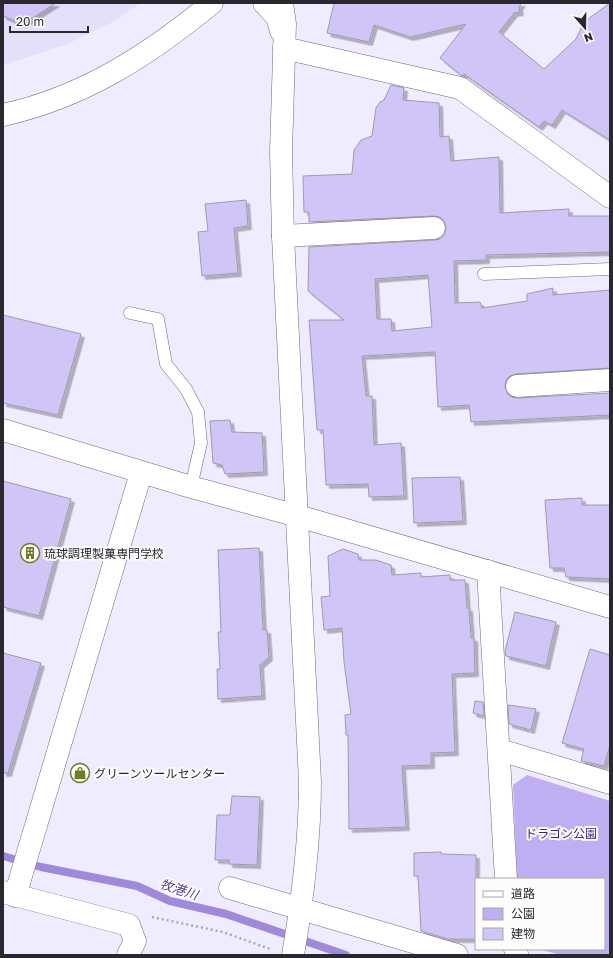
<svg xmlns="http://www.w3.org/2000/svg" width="613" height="958" viewBox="0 0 613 958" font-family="'Golos Text','Noto Sans JP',sans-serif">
  <defs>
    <filter id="shadow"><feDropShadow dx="3.5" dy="3.5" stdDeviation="0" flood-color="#0004"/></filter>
  </defs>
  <rect width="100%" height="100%" fill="#f0ecff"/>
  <path fill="#e5dff9" d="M3,3H141L109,24L65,45L3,65Z"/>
  <path fill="#c0aef3" d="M527,775L610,801V955H561L538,949H604V879H517L513,785Z"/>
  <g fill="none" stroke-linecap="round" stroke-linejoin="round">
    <path stroke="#9f8ad9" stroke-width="8" d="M3,856L41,867L137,886L170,901L226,914L346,955"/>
  </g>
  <path fill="#d1c5f7" stroke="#9e9aac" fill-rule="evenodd" filter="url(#shadow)" d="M3,3H56L23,24L3,16Z
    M334,3H522L519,7L520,12L514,13L499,32L544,69L576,39L584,22L610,3V140L562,110L552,125L544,121L539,127L464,74L462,76L440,58L466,24L410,37L374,25L369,42L327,33Z
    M391,85L404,88L403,100L439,103L440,137L449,136L451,161L499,157L500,213L569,209V216H610V252L486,255V260L454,261L455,303L480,302L482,308L527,301V294L553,288V295L610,290V368L516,374L510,376L506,380L505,386L507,393L511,397L517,398L610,393V415L471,422L469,405L438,407L435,352L362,356L366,396H372L374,445L401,443L404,496L369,497L368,484L326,485L323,430H317L309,320H344L308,291L309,247L435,240L440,239L445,234L446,227L444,221L440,217L433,216L309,222V212H304L303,176L352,174L354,150L361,140L372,136L376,108L380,102L384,100ZM428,275L432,327L392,331L391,319H377L375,279Z
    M246,200L248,226L234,228L238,273L202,276L198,232L208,231L205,204Z
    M3,315L81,334L58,415L3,403Z
    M230,420L232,432L262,433L264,472L225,474L222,465L213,463L210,421Z
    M460,477L463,521L414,523L412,478Z
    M3,481L71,499L39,616L3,607Z
    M582,498V505H610V579L566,577L564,568H550L545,500Z
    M259,548L263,630H267L269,657L260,665L262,696L218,699L217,669H220L218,632H221L218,550Z
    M343,549L358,554L359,560H376L391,565L392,575L421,573V577L450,575V580H465L467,608H469L471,638H474L475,673L452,674L455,752L431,753V765L402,766L406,827L349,829L348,735H346L345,715L351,714L344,662L342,628L324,630L321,597L330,596L328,556Z
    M515,612L556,622L546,666L506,656L505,651Z
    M590,649L610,655V745L604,766L581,761L584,749L562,743Z
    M3,653L41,663L8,773H3Z
    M475,701L483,702L484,716L473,713Z
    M508,705L536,709L531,730L509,724Z
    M232,796L260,797L257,865L229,864V860H215L217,815H230Z
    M441,852V854L476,855V939H448L421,931L418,876H414V853Z"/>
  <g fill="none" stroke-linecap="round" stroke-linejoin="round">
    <defs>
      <path id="service" d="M484,274L610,269
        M130,313L158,319L166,364L186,389L198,412L201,443L191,487"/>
      <path id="minor" d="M284,48L460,88L610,197
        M283,236L434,228
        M517,386L610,380
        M3,430L191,487L298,516
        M488,571L506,879
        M500,750L610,783
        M230,888L457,955
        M3,892L129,925L135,941L128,955
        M15,896L141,473
        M515,949L517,954"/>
      <path id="tertiary" d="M264,3L277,17L281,31
        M282,3L285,24L281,151L283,236L310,782C310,841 303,897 293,955
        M3,115C84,97 149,55 212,3
        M298,516L610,607"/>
    </defs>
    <use href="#service" stroke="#6e6b7b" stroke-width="13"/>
    <use href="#minor" stroke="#6e6b7b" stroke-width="23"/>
    <use href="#tertiary" stroke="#6e6b7b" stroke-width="23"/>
    <path stroke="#a9a6b5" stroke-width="2.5" stroke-dasharray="2 3" stroke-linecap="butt" d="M152,917L223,932L270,949"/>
    <use href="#service" stroke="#fff" stroke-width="12"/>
    <use href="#minor" stroke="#fff" stroke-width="22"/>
    <use href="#tertiary" stroke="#fff" stroke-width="22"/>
  </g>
  <defs>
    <symbol id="building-ring" viewBox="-11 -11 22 22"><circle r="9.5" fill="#fcfcfc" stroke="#717b26" stroke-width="1.5"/><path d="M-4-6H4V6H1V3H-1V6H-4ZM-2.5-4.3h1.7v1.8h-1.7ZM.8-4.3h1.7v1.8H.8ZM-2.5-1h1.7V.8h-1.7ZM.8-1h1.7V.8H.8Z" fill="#717b26"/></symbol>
    <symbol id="shop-ring" viewBox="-11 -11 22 22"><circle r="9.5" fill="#fcfcfc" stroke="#717b26" stroke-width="1.5"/><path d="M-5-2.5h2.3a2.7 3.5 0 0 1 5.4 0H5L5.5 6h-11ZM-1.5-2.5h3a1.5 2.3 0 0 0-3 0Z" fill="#717b26"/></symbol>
  </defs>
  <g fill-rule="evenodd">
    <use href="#building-ring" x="19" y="542" width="22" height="22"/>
    <use href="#shop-ring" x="69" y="762" width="22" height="22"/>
  </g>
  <g text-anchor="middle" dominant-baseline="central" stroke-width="4" stroke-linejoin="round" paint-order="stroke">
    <g font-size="12" fill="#2a282f" stroke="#fcfcfc" text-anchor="start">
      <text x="44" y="553">琉球調理製菓専門学校</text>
      <text x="94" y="773">グリーンツールセンター</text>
    </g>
    <g font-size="12" fill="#45227e" stroke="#fcfcfc">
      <text x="561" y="833">ドラゴン公園</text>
    </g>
    <g font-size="13" font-style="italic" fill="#553592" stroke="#fcfcfc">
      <text transform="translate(179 889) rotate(18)">牧港川</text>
    </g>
  </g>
  <rect width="613" height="958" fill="none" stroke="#2a282f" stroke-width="8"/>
  <rect x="475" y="878" width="130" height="72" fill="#fcfcfc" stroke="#a8a7aa"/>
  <rect x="483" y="891" width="20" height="6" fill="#ffffff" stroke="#a8a7aa"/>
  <text x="511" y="898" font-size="12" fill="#2a282f">道路</text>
  <rect x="483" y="908" width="20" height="12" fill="#c0aef3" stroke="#a8a7aa"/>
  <text x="511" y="918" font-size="12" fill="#2a282f">公園</text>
  <rect x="483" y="928" width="20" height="12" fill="#d1c5f7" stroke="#a8a7aa"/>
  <text x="511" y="938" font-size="12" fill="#2a282f">建物</text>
  <g transform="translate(585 28) rotate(160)" stroke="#fcfcfc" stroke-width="3" paint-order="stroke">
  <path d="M0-3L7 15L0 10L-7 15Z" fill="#2a282f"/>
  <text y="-6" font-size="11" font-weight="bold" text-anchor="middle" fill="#2a282f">N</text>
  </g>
  <path d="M10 26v6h78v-6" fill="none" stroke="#2a282f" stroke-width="2"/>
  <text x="16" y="26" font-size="12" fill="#2a282f" stroke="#fcfcfc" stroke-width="3" paint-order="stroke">20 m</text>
</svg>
